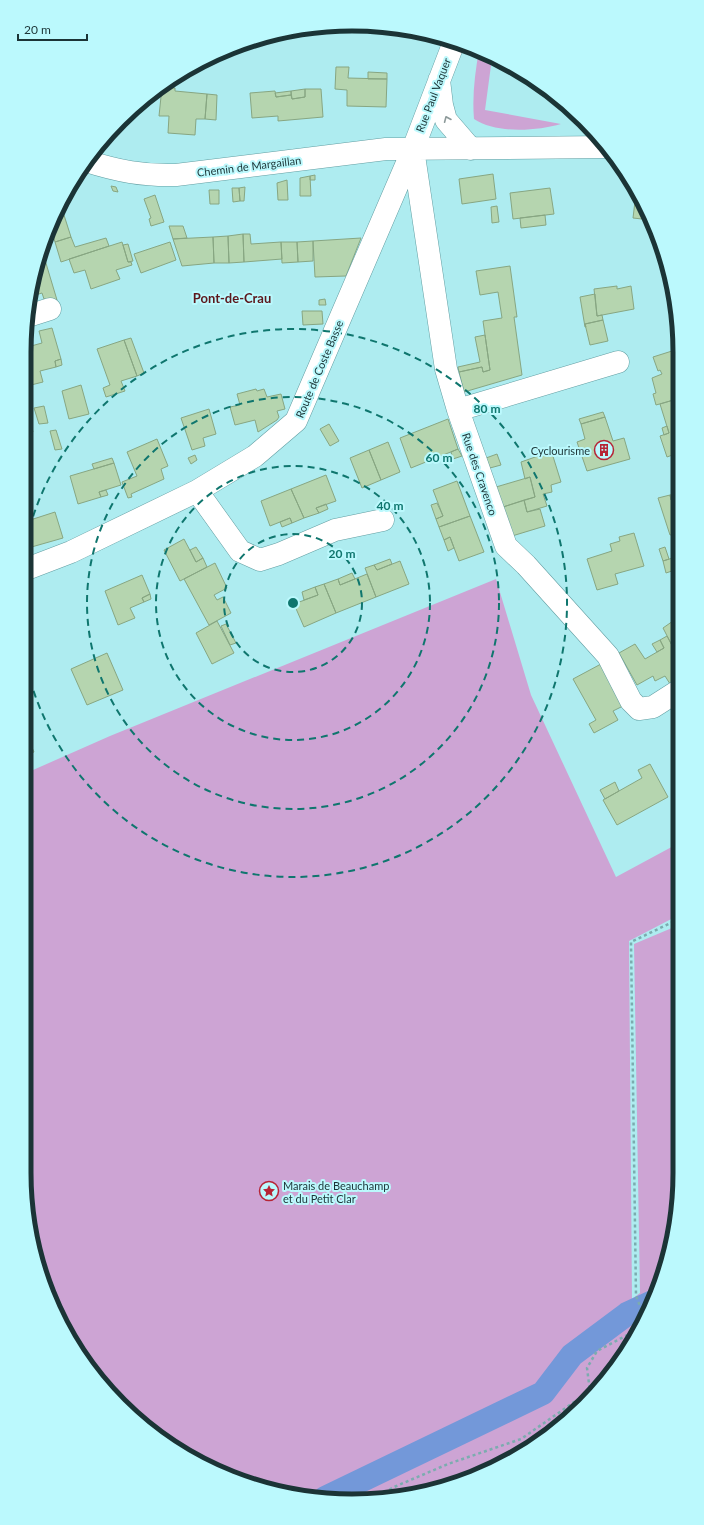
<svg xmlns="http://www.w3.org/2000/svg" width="704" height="1525" viewBox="0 0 704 1525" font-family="Lato,sans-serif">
  <rect width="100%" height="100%" fill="#aeecf0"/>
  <path fill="#cda4d4" d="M479,50L492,58L485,110L561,124C536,131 497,134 474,119C472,96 475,73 479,50Z
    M496,579L531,695L616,877L679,843V915L629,941L632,1299L640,1293L634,944L679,925L680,1173L674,1237L655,1298L598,1389L516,1457L416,1495L352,1501L288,1495L188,1457L105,1389L68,1337L41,1279L24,1173V774L110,736Z"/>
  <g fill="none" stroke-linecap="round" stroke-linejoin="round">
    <path stroke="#7398d9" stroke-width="24" d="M325,1498L543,1393L572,1355L627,1314L653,1302"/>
  </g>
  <path fill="#b5d5af" stroke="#87a682" d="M336,67H349L348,78L387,79L386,107L347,106V90L335,89Z
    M368,72L387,73V79H368Z
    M162,87L175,88V91L207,94L205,119H196L195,135L168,133L169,116H159Z
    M305,89H321L323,117L278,121V116L252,118L250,93L275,91L276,97L291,95L292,99L305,97Z
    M305,89V97L292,99L291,91Z
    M291,91V95L276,97L275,93Z
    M207,94L217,95L216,120L205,119Z
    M133,109L131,119L123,118Z
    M493,174L496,199L462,204L459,179Z
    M315,175V180H310V176Z
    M310,176L311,196H300V178Z
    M287,180L288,200H278L277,183Z
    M111,186L116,187L118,192L113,191Z
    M245,187L244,201H240L239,188Z
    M232,188H239L240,201L233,202Z
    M550,188L554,214L513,219L510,193Z
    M209,190H219V204H210Z
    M636,193L651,220L633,218Z
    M155,195L164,222L151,226L149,219L151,218L144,199Z
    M497,206L499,222L492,223L491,207Z
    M63,212L71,237L55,242L50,225L55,214Z
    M545,215L546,225L521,228L520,218Z
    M169,226H183L187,238L173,239Z
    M243,234L244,262L229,263L228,236Z
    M243,234H250L251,244L281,242L282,259L244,262Z
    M228,236L229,263H214L213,237Z
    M71,237L75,247L106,238L109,246L61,262L55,242Z
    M213,237L214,263L182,266L173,239Z
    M361,238L346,276L315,277L313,241Z
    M313,241V261L298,262L297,242Z
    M122,242L128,262H131L132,265L116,270L120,279L91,289L85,270L74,273L69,259Z
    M170,242L176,260L141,273L134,254Z
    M281,242H297L298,262L282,263Z
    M128,244L133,261L128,262L123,245Z
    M45,260L57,300L52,301L44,299L42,293L29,297L38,263Z
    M510,266L517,317H514L522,375L464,392L459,372L482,367L483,372L490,370L483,321L502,318L498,292L480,295L476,271Z
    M617,286V289L631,286L634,309L597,316L594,289Z
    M595,294L597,316L602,315L603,320L585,324L586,327H585L580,297Z
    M325,299L326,305H319V300Z
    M302,311H322L323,324L303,325Z
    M603,320L608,341L590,345L585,324Z
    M52,328L61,359L55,361L56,367L40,371L43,382L27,386L24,376V348L42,343L39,331Z
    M485,335L490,370L483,372L482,367L459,372L458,367L480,362L475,337Z
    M131,338L144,373L137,376L124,340Z
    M124,340L137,376L121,381L125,391L106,397L103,388L110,385L97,349Z
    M672,351L675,359H677V399L656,405L653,394L656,393L652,378L662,374L660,370L658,371L653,357Z
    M61,359L62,365L56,367L55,361Z
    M81,385L89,414L69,419L62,391Z
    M256,389L257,391L264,389L267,397L281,394L285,409L277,411L279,417L277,420L258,432L255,420L235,425L230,407L240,405L237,394Z
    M677,399L678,453L667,457L660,436L669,433L660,404Z
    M44,406L48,423L39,424L34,408Z
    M209,409L216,434L203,438L205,446L192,450L181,418Z
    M27,410L33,432L24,435V411Z
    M603,412L605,417L581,424L579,419Z
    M605,417L613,441L624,438L630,459L587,471L577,442L585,439L581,424Z
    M448,419L458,449L411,468L400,438Z
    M329,424L339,441L330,446L320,429Z
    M667,426L669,433L664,435L662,428Z
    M56,430L62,449L55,450L50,431Z
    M157,439L168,466L161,469L164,479L131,494L132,497L128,498L122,482L137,476L127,452Z
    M388,442L400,472L381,480L369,450Z
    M458,449L462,456L453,459L451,452Z
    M369,450L381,480L362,488L350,458Z
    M551,450L561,482L551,485L552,492L543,494L547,506L527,512L524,500L535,497L530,477L525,479L521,462L541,455L540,453Z
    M497,454L501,465L490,468L486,458Z
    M195,455L197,460L191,464L188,458Z
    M112,458L114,463L94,469L92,464Z
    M114,463L121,485L99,492L101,497L78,504L70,476Z
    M326,475L336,501L316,508L319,513L304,518L291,489Z
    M530,477L535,497L503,507L496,487Z
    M457,481L470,516L439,527L436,519L443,516L433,490Z
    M291,489L304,518L292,523L290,518L270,526L261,501Z
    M106,490L108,495L101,497L99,492Z
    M678,492V498L671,500L670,495Z
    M670,495L671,500L678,498V533L670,535L658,498Z
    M524,500L527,512L540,509L545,526L512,536L503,507Z
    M437,503L443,516L436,519L431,505Z
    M326,504L328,509L319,513L316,508Z
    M55,512L63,538L28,548L24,536V522Z
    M470,516L484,552L459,561L450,537L444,540L439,527Z
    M290,518L292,523L282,527L280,522Z
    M634,533L644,566L615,574L618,584L597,590L587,559L612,551L610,544L620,541L619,537Z
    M24,536L28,548L24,549Z
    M450,537L454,548L448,551L444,540Z
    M184,539L196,562L203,558L207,567L180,581L164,550Z
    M196,547L203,558L196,562L190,550Z
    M665,547L669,559L663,561L659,549Z
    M28,548L29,552L24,554V549Z
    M676,557L678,569L666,573L663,561Z
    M390,559L392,564L377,570L374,565Z
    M400,561L409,584L376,597L365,568L374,565L377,570Z
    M215,563L227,588L214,595L217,600L223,597L231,613L209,625L184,579Z
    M352,573L355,579L340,585L338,579Z
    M367,574L376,597L336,613L324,584L338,579L340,585Z
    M142,575L150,594L142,598L144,602L130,608L135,618L118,625L105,591Z
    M324,584L336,613L304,627L294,604L318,595L315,587Z
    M315,587L318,595L304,600L302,592Z
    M150,594L151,599L144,602L142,598Z
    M678,619V629L673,621Z
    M217,621L234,653L212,664L196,633Z
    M673,621L678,629V657L663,628Z
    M226,624L236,643L230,645L221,626Z
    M667,636L678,657V683L672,687L665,676L655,681L653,676L637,685L619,653L635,644L645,659L664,648L660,640Z
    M660,640L664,648L657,652L652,644Z
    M107,653L123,690L87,705L71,669Z
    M25,661L31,677L24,680V662Z
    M601,664L623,706L613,711L618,720L594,733L589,724L596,720L573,679Z
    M24,730L34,752L24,756Z
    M650,764L668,797L617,825L603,800L642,778L638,770Z
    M615,782L619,791L605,799L600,790Z"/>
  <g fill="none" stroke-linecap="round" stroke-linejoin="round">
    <defs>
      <path id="minor" d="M439,80L442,105L446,120L471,149
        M413,149L446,369L458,410L506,546L526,565L608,656L631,701L639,709L653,707L678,691
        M86,161C118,171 143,176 176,175L386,149L607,147
        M28,316L50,309
        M458,410L618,362
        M197,491L240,551L260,560L279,554L335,530L383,520
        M24,570L71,552L197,491L255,456L296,421L413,149L454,42"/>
    </defs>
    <use href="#minor" stroke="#629ea2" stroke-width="23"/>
    <path stroke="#7bacaf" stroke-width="2.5" stroke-dasharray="3 3" stroke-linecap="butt" d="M576,124L577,117
      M644,1316L636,1296L631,942L679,919
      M374,1499L394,1487L448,1464L521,1439L590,1391L587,1368L597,1351L635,1331"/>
    <use href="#minor" stroke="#fff" stroke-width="22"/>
  </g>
  <defs><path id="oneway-chevron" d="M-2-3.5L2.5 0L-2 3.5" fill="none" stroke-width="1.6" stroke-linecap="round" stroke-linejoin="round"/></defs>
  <use stroke="#8d9a9a" href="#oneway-chevron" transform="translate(447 119) rotate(-113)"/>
  <g fill="none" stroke="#0f766e" stroke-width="2" stroke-dasharray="7 5">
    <circle cx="293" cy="603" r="69"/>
    <circle cx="293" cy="603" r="137"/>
    <circle cx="293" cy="603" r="206"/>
    <path d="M24 551A274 274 0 1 1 24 655"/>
  </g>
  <defs>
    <symbol id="building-ring" viewBox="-11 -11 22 22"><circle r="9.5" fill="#bbf9fd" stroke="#b62435" stroke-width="1.5"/><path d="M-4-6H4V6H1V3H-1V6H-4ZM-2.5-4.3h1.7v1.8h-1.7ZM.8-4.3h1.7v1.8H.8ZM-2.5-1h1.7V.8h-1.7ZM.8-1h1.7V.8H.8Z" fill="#b62435"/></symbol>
    <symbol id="sight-ring" viewBox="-11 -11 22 22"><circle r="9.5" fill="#bbf9fd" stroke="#b62435" stroke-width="1.5"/><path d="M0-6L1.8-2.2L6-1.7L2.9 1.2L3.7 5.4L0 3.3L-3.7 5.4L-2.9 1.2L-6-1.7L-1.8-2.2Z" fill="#b62435"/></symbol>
  </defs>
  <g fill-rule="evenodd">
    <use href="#building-ring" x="593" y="439" width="22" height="22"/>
    <use href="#sight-ring" x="258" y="1180" width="22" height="22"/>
  </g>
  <g text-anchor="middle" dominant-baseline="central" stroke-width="4" stroke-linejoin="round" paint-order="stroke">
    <g font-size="11" fill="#1b3436" stroke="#bbf9fd">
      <text transform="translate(433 95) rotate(-69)">Rue Paul Vaquer</text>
      <text transform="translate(249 166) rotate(-7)">Chemin de Margaillan</text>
      <text transform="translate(319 369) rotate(-67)">Route de Coste Basse</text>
      <text transform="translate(480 474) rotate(71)">Rue des Cravenco</text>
    </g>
    <g font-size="11" fill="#1b3436" stroke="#bbf9fd" text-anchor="end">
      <text x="590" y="450">Cyclourisme</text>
      <text x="283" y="1185" text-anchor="start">Marais de Beauchamp<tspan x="283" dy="13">et du Petit Clar</tspan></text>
    </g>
    <g font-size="13" font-weight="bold" fill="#5c171c" stroke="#bbf9fd">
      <text x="232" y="298">Pont-de-Crau</text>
    </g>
  </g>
  <path d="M0 0H704V1525H0ZM352 31H352A321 321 0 0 1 673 352V1173A321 321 0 0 1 352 1494H352A321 321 0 0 1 31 1173V352A321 321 0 0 1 352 31Z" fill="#bbf9fd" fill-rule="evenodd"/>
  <path fill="none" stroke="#1b3436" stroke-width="5" d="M352 31H352A321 321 0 0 1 673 352V1173A321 321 0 0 1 352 1494H352A321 321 0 0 1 31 1173V352A321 321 0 0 1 352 31Z"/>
  <circle cx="293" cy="603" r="6" fill="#0f766e" stroke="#bbf9fd" stroke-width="2"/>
  <g font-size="12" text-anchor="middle" font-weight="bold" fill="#0f766e" stroke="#bbf9fd" stroke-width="4" stroke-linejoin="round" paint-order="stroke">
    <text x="487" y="413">80 m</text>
    <text x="439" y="462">60 m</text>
    <text x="390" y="510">40 m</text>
    <text x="342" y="558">20 m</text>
  </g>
  <path d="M18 34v6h69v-6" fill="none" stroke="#1b3436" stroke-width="2"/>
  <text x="24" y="34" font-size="12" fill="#1b3436" stroke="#bbf9fd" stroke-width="3" paint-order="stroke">20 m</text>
</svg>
